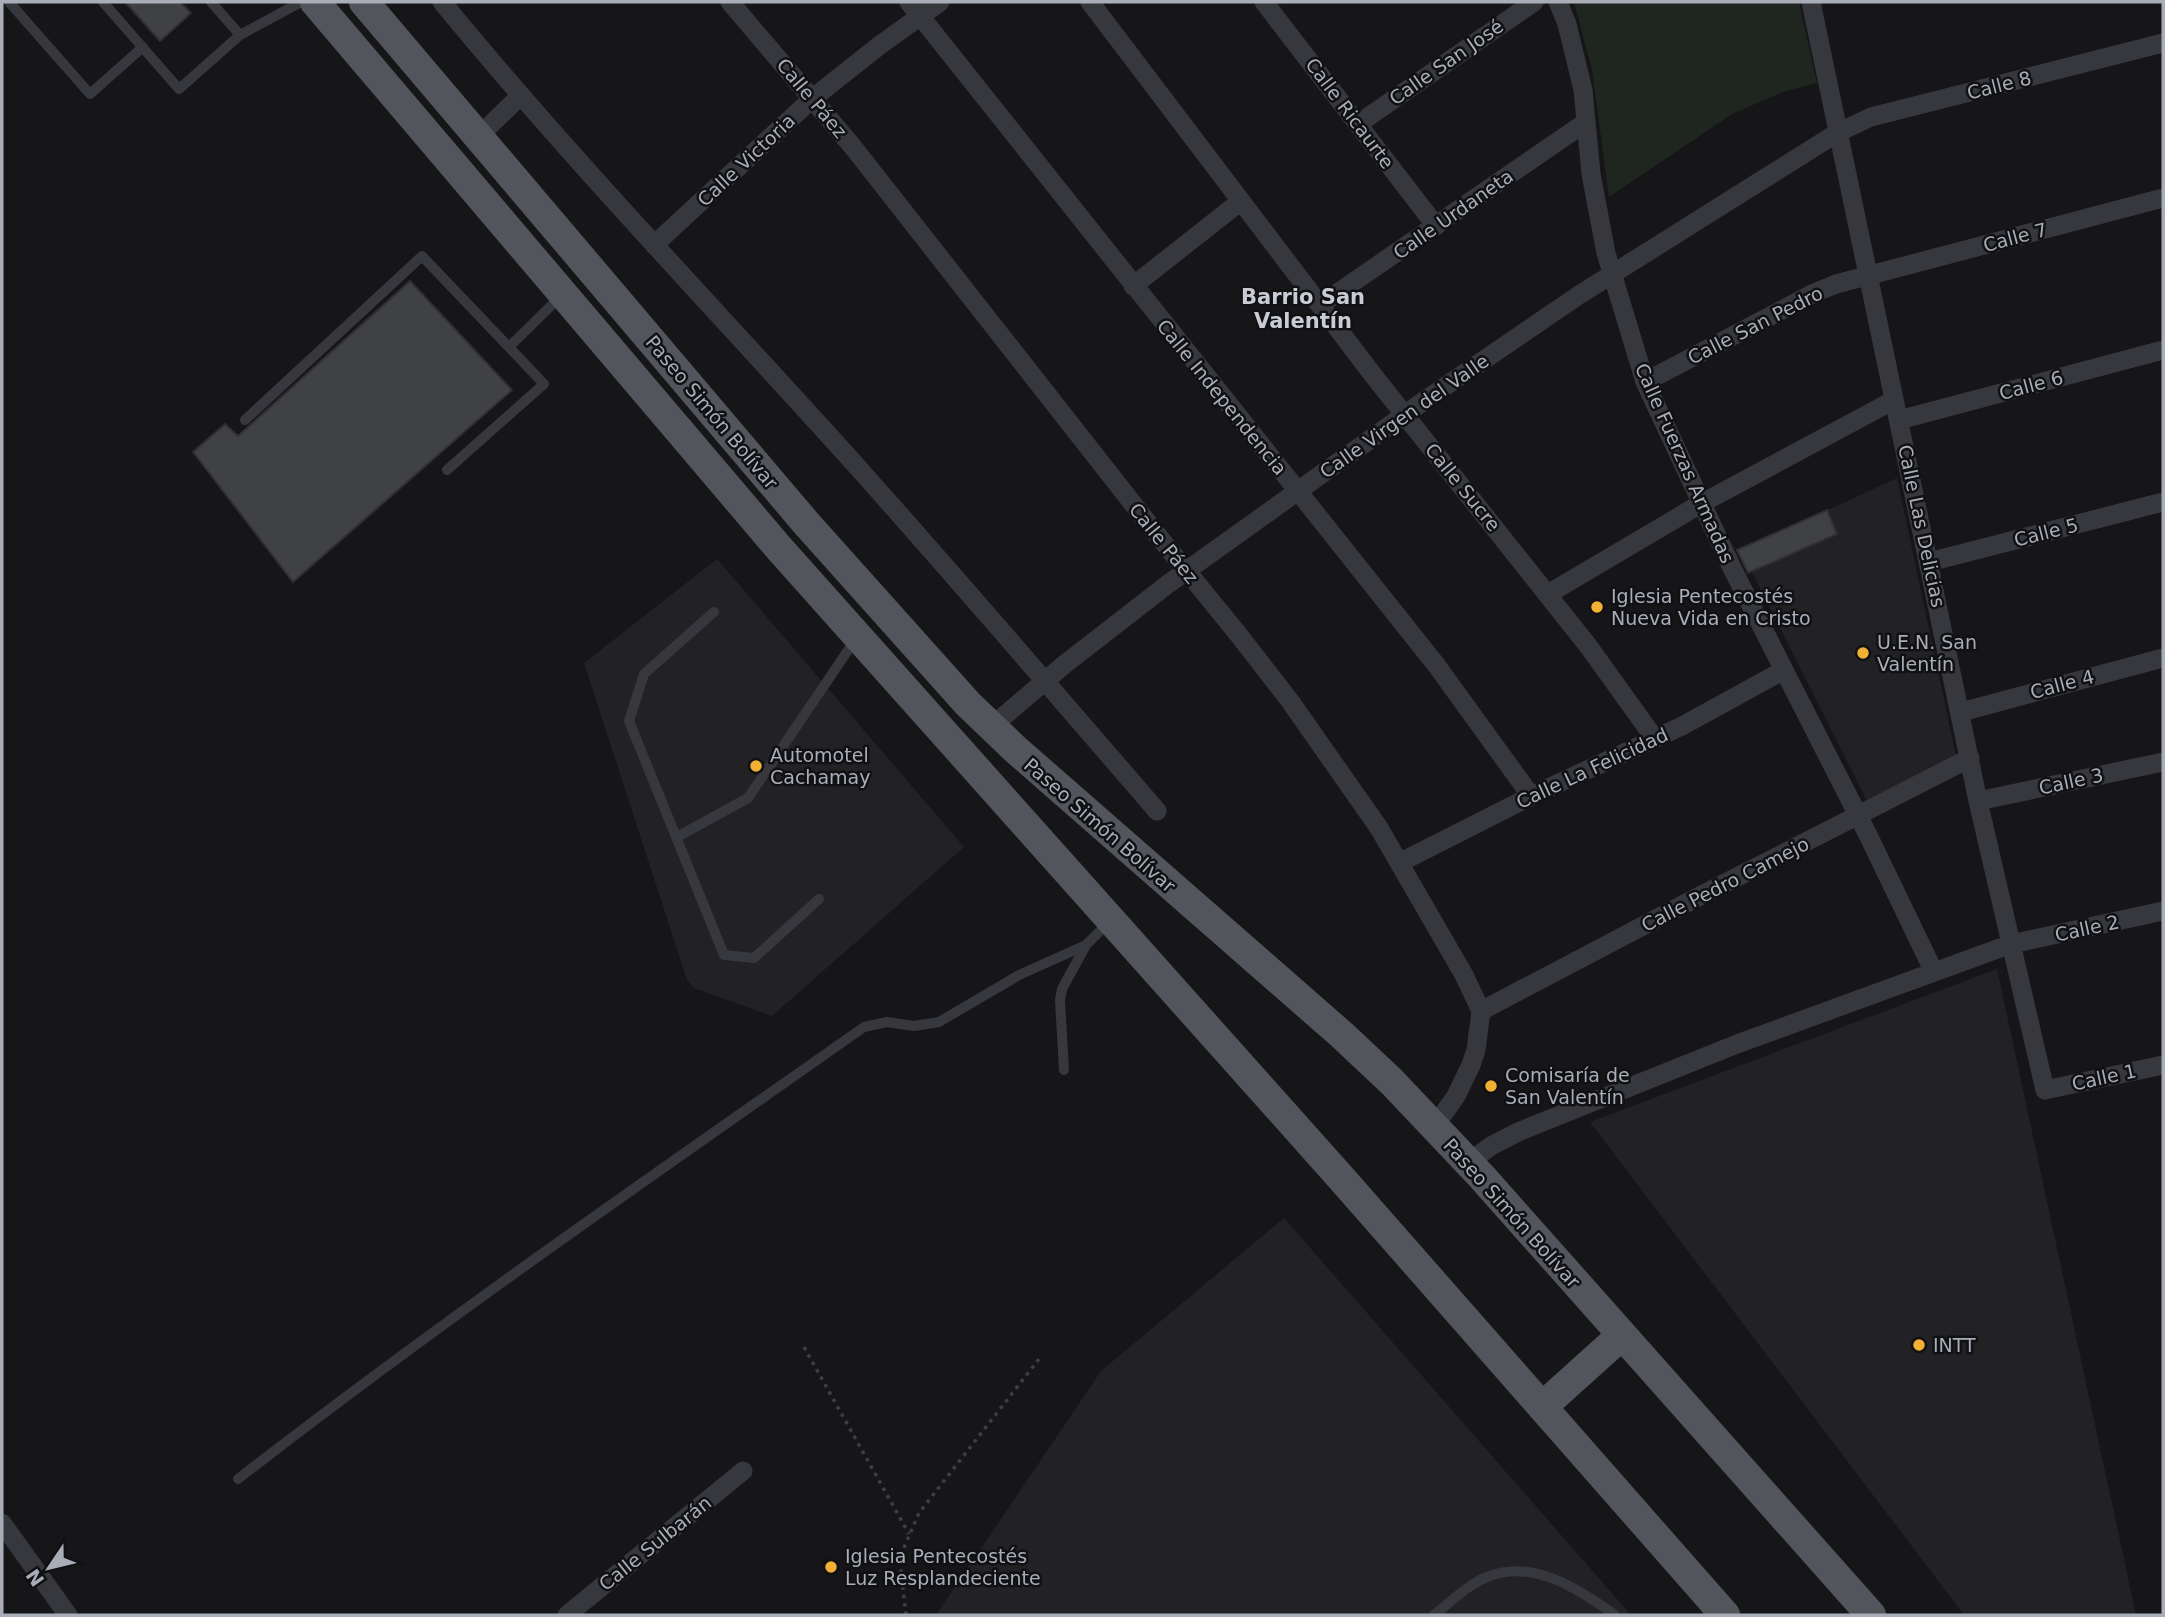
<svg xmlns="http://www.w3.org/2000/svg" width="2165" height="1617" viewBox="0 0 2165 1617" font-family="'DejaVu Sans',sans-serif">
  <rect width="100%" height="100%" fill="#161618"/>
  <path fill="#222225" d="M1897,478L1956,756L1867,801L1741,550Z
    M717,559L964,847L772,1016L694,988L687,980L584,663Z
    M1997,969L2136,1615H1964L1590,1122Z
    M1284,1218L1631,1615H936L1101,1371Z"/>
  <path fill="#1e261f" d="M1574,2H1799L1817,83L1783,92L1732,114L1609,197L1592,70Z"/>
  <path fill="#404145" stroke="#303034" stroke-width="2" d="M125,2H180L191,13L160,41Z
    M410,281L512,390L293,582L193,452L225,424L238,436Z
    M1827,510L1837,534L1748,573L1737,550Z"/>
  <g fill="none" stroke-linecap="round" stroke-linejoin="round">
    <path stroke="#3d3f44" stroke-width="3.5" stroke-dasharray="3.5 5" stroke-linecap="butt" d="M804,1347L909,1534
      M906,1615L901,1571L902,1552L919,1513L1039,1359"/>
    <path stroke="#37383d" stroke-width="10" d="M9,2L90,94L143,47
      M103,2L179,89L240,35L301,2
      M211,2L240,35
      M509,347L561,296
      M245,420L422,256L544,384L447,470
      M714,612L644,674L629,721L724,955L754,958L819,899
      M677,837L748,798L855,640
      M1064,1070L1060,1000L1062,989L1086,945L1109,922
      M238,1479C441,1321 654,1175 864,1027L887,1022L914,1026L939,1022L1019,975L1086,945
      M1434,1615C1451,1602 1467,1585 1487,1577C1532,1558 1579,1589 1615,1615"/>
    <path stroke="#37383d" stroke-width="19" d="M442,2C575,164 721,315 861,471C961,583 1059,697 1157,811
      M730,2L853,147L1159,537L1238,634L1290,701L1379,828L1464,975L1481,1011L1476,1050L1471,1065L1456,1096L1434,1127
      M909,2L1437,666L1531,796
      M1090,2L1373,375L1589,647L1655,739
      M1264,2L1436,226
      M1558,2L1567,24L1583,90L1591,174L1606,253L1645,382L1733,570L1868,835L1934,972
      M1811,2L1978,801L2045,1090L2163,1065
      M1358,124L1534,2
      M478,137L521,95
      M654,245L813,98L880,45L940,2
      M1133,286L1241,201
      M1320,305L1586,122
      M1645,382L1814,293L1836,284L2163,198
      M1899,420L2163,350
      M1929,562L2163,502
      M1548,594L1702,503L1894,400
      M1961,712L2163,658
      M991,727L1065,664L1168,584L1428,398L1579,295L1837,133L1871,117L2163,43
      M1978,801L2163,762
      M1399,863L1531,796L1682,726L1784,670
      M1481,1011L1694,899L1970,758
      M1468,1163L1491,1146L1518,1132L1737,1044L2011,944L2163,911
      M2,1523L68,1615
      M567,1615L743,1471"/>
    <path stroke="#53555c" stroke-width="30" d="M315,2L778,547L1342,1179L1725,1615
      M364,2L806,523L968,704L1015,749L1342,1035L1392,1082L1482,1177L1871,1615
      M1542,1407L1622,1335"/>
  </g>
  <g fill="#f2b134" stroke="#111113" stroke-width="2.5">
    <circle cx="1597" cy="607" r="7"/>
    <circle cx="1863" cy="653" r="7"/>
    <circle cx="756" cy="766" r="7"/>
    <circle cx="1491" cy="1086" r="7"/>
    <circle cx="1919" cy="1345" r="7"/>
    <circle cx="831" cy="1567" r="7"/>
  </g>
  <g text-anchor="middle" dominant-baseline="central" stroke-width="5" stroke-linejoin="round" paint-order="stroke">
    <g font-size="19" fill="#a8adb8" stroke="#111113">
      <text transform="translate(1446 62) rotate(-35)">Calle San José</text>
      <text transform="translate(1999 85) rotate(-14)">Calle 8</text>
      <text transform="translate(812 98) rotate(50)">Calle Páez</text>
      <text transform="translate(1350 113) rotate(53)">Calle Ricaurte</text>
      <text transform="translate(746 160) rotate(-43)">Calle Victoria</text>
      <text transform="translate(1453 214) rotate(-35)">Calle Urdaneta</text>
      <text transform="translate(2015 237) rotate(-15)">Calle 7</text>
      <text transform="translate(1755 325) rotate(-27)">Calle San Pedro</text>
      <text transform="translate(2031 385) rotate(-15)">Calle 6</text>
      <text transform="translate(1222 397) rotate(51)">Calle Independencia</text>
      <text transform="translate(712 412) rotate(50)">Paseo Simón Bolívar</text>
      <text transform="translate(1404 416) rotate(-35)">Calle Virgen del Valle</text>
      <text transform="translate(1685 463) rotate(66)">Calle Fuerzas Armadas</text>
      <text transform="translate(1463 487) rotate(51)">Calle Sucre</text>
      <text transform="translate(1922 526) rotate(78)">Calle Las Delicias</text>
      <text transform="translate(2046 532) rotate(-14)">Calle 5</text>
      <text transform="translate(1164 543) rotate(51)">Calle Páez</text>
      <text transform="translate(2062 684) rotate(-15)">Calle 4</text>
      <text transform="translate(1592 768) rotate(-25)">Calle La Felicidad</text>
      <text transform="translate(2071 781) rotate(-12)">Calle 3</text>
      <text transform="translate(1100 825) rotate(41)">Paseo Simón Bolívar</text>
      <text transform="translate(1725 884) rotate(-27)">Calle Pedro Camejo</text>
      <text transform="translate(2087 928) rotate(-12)">Calle 2</text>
      <text transform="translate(2104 1077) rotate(-12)">Calle 1</text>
      <text transform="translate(1512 1213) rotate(48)">Paseo Simón Bolívar</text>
      <text transform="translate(655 1543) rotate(-39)">Calle Sulbarán</text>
    </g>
    <g font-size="19" fill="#a8adb8" stroke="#111113" text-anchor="start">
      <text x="1611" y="596">Iglesia Pentecostés<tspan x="1611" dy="22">Nueva Vida en Cristo</tspan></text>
      <text x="1877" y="642">U.E.N. San<tspan x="1877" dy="22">Valentín</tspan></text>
      <text x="770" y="755">Automotel<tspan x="770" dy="22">Cachamay</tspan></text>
      <text x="1505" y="1075">Comisaría de<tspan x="1505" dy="22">San Valentín</tspan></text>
      <text x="1933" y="1345">INTT</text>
      <text x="845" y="1556">Iglesia Pentecostés<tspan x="845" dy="22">Luz Resplandeciente</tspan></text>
    </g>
    <g font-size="21" font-weight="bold" fill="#c9ccd4" stroke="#111113">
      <text x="1303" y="297">Barrio San<tspan x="1303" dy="24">Valentín</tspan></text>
    </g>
  </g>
  <rect width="2165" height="1617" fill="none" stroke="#a8adb8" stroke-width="7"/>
  <g transform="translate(49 1568) rotate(235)" stroke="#111113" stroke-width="5" paint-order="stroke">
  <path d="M0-5L12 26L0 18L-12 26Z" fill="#a8adb8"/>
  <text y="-10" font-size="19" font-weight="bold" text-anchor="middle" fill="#a8adb8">N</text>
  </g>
</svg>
